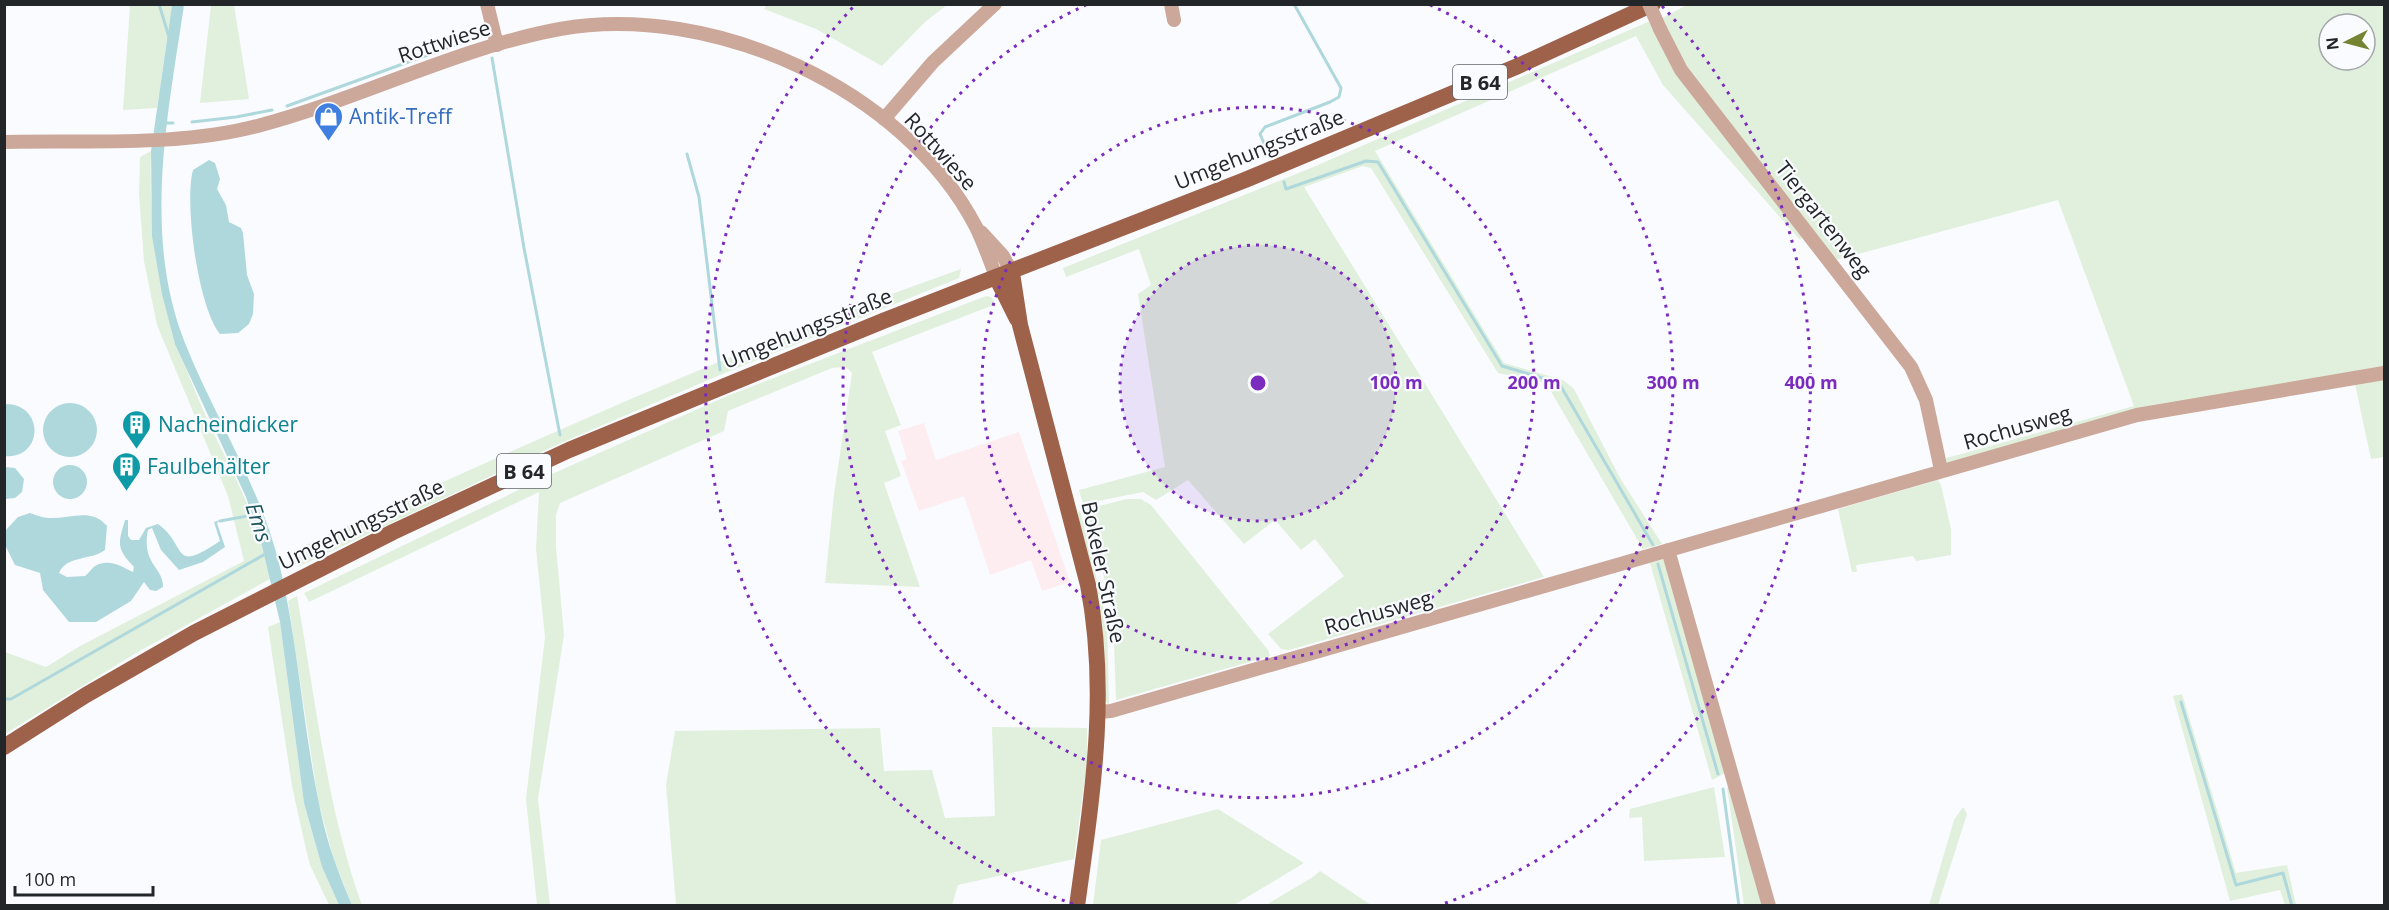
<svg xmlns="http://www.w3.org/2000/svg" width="2389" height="910" viewBox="0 0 2389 910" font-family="'Open Sans',sans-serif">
  <rect width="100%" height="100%" fill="#f9fbff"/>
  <path fill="#fdedf0" d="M924,423L936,460L1019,432L1070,582L1042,591L1031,560L990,575L964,496L919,511L901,461L907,459L898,431Z"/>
  <path fill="#e1f0dc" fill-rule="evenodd" d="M767,4H947V5L925,22L882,66L816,29L764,9Z
    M1689,4L2384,5V369L2236,396L1946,463L1943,459L2134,406L2058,200L1836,260L1686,66L1662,18ZM2329,24H2365V60H2329Z
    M130,5H172L157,108L123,110Z
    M211,5H234L249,99L200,103Z
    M1650,21L1803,235L1800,240L1663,85L1636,36L1375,151L1504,363L1563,380L1574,389L1620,478L1662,544L1643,549L1546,383L1498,373L1371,168L1363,166L1304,187L1544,577L1289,650L1281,649L1268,634L1344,576L1315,539L1301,550L1275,520L1244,544L1188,480L1156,500L1143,492L1083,504L1079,490L1165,467L1138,294L1151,285L1139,249L1066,277L1063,268L1311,168Z
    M151,151C148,241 163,315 198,398C223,459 260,513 270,579L136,653L5,734V652L46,667L80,646L244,561L228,496L157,325L144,261L139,194L140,157Z
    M961,269L959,278L720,375L561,443L298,567L295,550C514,449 733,349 961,269Z
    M986,296L991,297L996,304L872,352L901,425L885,431L901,476L884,483L920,587L825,583L834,494L852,373L846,367L832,368L728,411L724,431L560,503L556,515V547L564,635L538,799L550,905H537L526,799L545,637L536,549L539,492L309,602L304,593L552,474L727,396Z
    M2384,379V457L2371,459L2355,384Z
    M1938,480L1941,485L1951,529V555L1916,561L1913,556L1856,565L1857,572H1852L1838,509Z
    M1127,499H1141L1151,505L1268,650L1270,656L1116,700L1113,614L1087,509Z
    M1080,510L1107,622L1109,705L1104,700L1102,626L1076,517Z
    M1664,559L1725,773L1712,780L1650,563Z
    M297,596C316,701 326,805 362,905H352L334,860L318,800L288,601Z
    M280,622L304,803L322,867L339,905H329L310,865L305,845L292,786L268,627Z
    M2182,694L2236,873L2287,865L2296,905H2285L2280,890L2230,901L2173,696Z
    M992,727L1087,728V763L1074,859L958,885L952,905H676L666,785L675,731L880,728L884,771L932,770L945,818L995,816Z
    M1714,787L1725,857L1644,861L1642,817L1629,818L1630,809Z
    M1727,787L1730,788L1764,905H1744Z
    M1963,807L1967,814L1938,905H1929L1954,820Z
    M1218,809L1304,863L1234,905H1093L1101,840Z
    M1320,871L1371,905H1266L1313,877Z"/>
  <path fill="#afd8dd" d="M172,5H184C168,115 142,235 185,343C215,418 259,484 279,563C300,649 303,739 324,826C331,854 341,879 352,905H339L322,867L304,803L280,622L262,546L246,497L175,344L162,294L152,236L151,151Z
    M209,160L215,163L220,179L217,189L226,205L229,222L241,228L243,233L247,275L254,294L253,314L249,324L238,333L220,334C198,307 184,203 193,170Z
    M43 430a27 27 0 1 1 54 0a27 27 0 1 1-54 0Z
    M4,404C46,403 43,460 5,456Z
    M53 482a17 17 0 1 1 34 0a17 17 0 1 1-34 0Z
    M5,467L15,468L24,479L22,492L15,498L5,499Z
    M30,513C36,515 43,518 49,518C69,519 92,507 107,526L105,550C90,561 67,555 59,573L67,577L85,576C89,573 92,568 95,566C108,558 121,566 133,572L134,567C116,548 118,544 125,520H128V536L131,540H139L146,528L158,524C188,545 170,575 220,541L214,522L220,520L217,523L225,547L203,562L179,570L161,550L152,528L148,530C141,564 164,568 163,587L156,591L150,590L144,582L131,601L96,622H69L43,590L40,573L15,565L5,545V531L18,517Z"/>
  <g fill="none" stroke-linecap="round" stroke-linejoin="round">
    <path stroke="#afd8dd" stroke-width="3" d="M159,4L169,37
      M492,58L524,248L560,435
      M287,106L469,40
      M192,122L236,117L272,110
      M163,123H173
      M687,154L699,197L720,370
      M1269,155L1260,134L1265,127L1330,102L1339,97L1341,88L1294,4
      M1284,182L1286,189L1366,161L1378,162L1502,366L1559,383L1653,545
      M220,521L253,515
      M1658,564L1718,774
      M4,699H11L267,553
      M2181,702L2236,885L2283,873L2292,906
      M1723,789L1739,906"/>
    <path stroke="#cca89b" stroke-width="14" d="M487,4L497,45
      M1171,4L1174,20
      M1660,29L1681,70L1911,367L1926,400L1941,470
      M884,119L933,62L995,4
      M4,142C87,140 182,147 261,125C362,98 457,48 560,29C711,2 904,88 976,227C984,243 990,261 997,279
      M981,232L1003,256L1012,273
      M1668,550L1769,906
      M1099,712L1111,711L2137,415L2384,373"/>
    <path stroke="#9e614a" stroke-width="16" d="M1012,273L1020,325L1088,585C1109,694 1092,797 1077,906
      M997,279L1017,319
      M4,747L86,695L194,633L393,532L569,450L883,321L1245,180L1518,66L1653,4"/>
    <path stroke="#cca89b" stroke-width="14" d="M1649,4L1660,29"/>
  </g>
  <circle cx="1258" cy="383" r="138" fill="#7b2cbf" fill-opacity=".12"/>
  <g fill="none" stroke="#7b2cbf" stroke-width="3" stroke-dasharray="3 6">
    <circle cx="1258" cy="383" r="138"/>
    <circle cx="1258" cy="383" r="276"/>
    <path d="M1430 5A415 415 0 1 1 1086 5"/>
    <path d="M1073 904A553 553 0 0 1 854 6M1662 6A553 553 0 0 1 1443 904"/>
  </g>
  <defs>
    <symbol id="shop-pin" viewBox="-11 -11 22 30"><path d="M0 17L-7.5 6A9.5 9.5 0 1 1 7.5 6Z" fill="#3f7fe0" stroke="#f9fbff"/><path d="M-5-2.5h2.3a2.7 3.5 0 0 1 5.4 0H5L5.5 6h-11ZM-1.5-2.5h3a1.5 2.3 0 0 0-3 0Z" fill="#fff"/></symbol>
    <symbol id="building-pin" viewBox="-11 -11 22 30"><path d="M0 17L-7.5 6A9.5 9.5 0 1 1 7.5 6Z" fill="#0f9aa8" stroke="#f9fbff"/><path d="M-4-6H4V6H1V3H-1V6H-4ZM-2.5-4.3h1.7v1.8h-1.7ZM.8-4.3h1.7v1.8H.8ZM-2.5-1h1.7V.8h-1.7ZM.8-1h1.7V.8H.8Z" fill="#fff"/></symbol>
  </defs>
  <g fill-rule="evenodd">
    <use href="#shop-pin" x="312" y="100" width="33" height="45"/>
    <use href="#building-pin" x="120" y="408" width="33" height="45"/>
    <use href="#building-pin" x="110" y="450" width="33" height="45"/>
  </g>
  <g text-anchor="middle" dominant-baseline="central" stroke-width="4.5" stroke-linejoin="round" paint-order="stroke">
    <g fill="#f9fbff" stroke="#636669" stroke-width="1.5">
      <rect x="1453" y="65" width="54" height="34" rx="4.5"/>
      <rect x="497" y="454" width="54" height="34" rx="4.5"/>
    </g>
    <g font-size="20" font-weight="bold" fill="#232629">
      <text x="1480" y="82">B 64</text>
      <text x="524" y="471">B 64</text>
    </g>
    <g font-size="21" fill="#232629" stroke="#f9fbff">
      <text transform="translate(444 41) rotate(-18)">Rottwiese</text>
      <text transform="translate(1259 149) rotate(-22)">Umgehungsstraße</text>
      <text transform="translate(941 151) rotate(48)">Rottwiese</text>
      <text transform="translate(1824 219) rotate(52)">Tiergartenweg</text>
      <text transform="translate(807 328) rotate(-22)">Umgehungsstraße</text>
      <text transform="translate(2017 427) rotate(-16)">Rochusweg</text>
      <text transform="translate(361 524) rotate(-26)">Umgehungsstraße</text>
      <text transform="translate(1104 572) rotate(78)">Bokeler Straße</text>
      <text transform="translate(1378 612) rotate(-16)">Rochusweg</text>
    </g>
    <g font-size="21" fill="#366cbe" stroke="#f9fbff" text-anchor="start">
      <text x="349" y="116">Antik-Treff</text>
    </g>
    <g font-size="21" fill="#0d838f" stroke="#f9fbff" text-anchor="start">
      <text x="158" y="424">Nacheindicker</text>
      <text x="147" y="466">Faulbehälter</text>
    </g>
    <g font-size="22" font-style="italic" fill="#1e565d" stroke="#f9fbff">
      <text transform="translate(260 522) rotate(72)">Ems</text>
    </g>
  </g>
  <circle cx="1258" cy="383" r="9" fill="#7b2cbf" stroke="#f9fbff" stroke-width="3"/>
  <g font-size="18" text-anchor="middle" font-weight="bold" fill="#7b2cbf" stroke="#f9fbff" stroke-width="4.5" stroke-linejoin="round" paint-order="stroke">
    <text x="1396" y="389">100 m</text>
    <text x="1534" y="389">200 m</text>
    <text x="1673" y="389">300 m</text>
    <text x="1811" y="389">400 m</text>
  </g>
  <rect width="2389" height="910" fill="none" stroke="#232629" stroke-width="12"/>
  <g transform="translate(2347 42) rotate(264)"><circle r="28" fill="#f9fbff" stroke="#a3a6a9" stroke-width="1.5"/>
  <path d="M0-4.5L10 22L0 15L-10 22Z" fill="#748432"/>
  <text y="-9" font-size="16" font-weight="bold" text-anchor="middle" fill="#232629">N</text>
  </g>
  <path d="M15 886v9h138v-9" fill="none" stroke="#232629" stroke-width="3"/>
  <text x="24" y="886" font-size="18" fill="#232629" stroke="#f9fbff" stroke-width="4.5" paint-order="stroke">100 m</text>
</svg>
